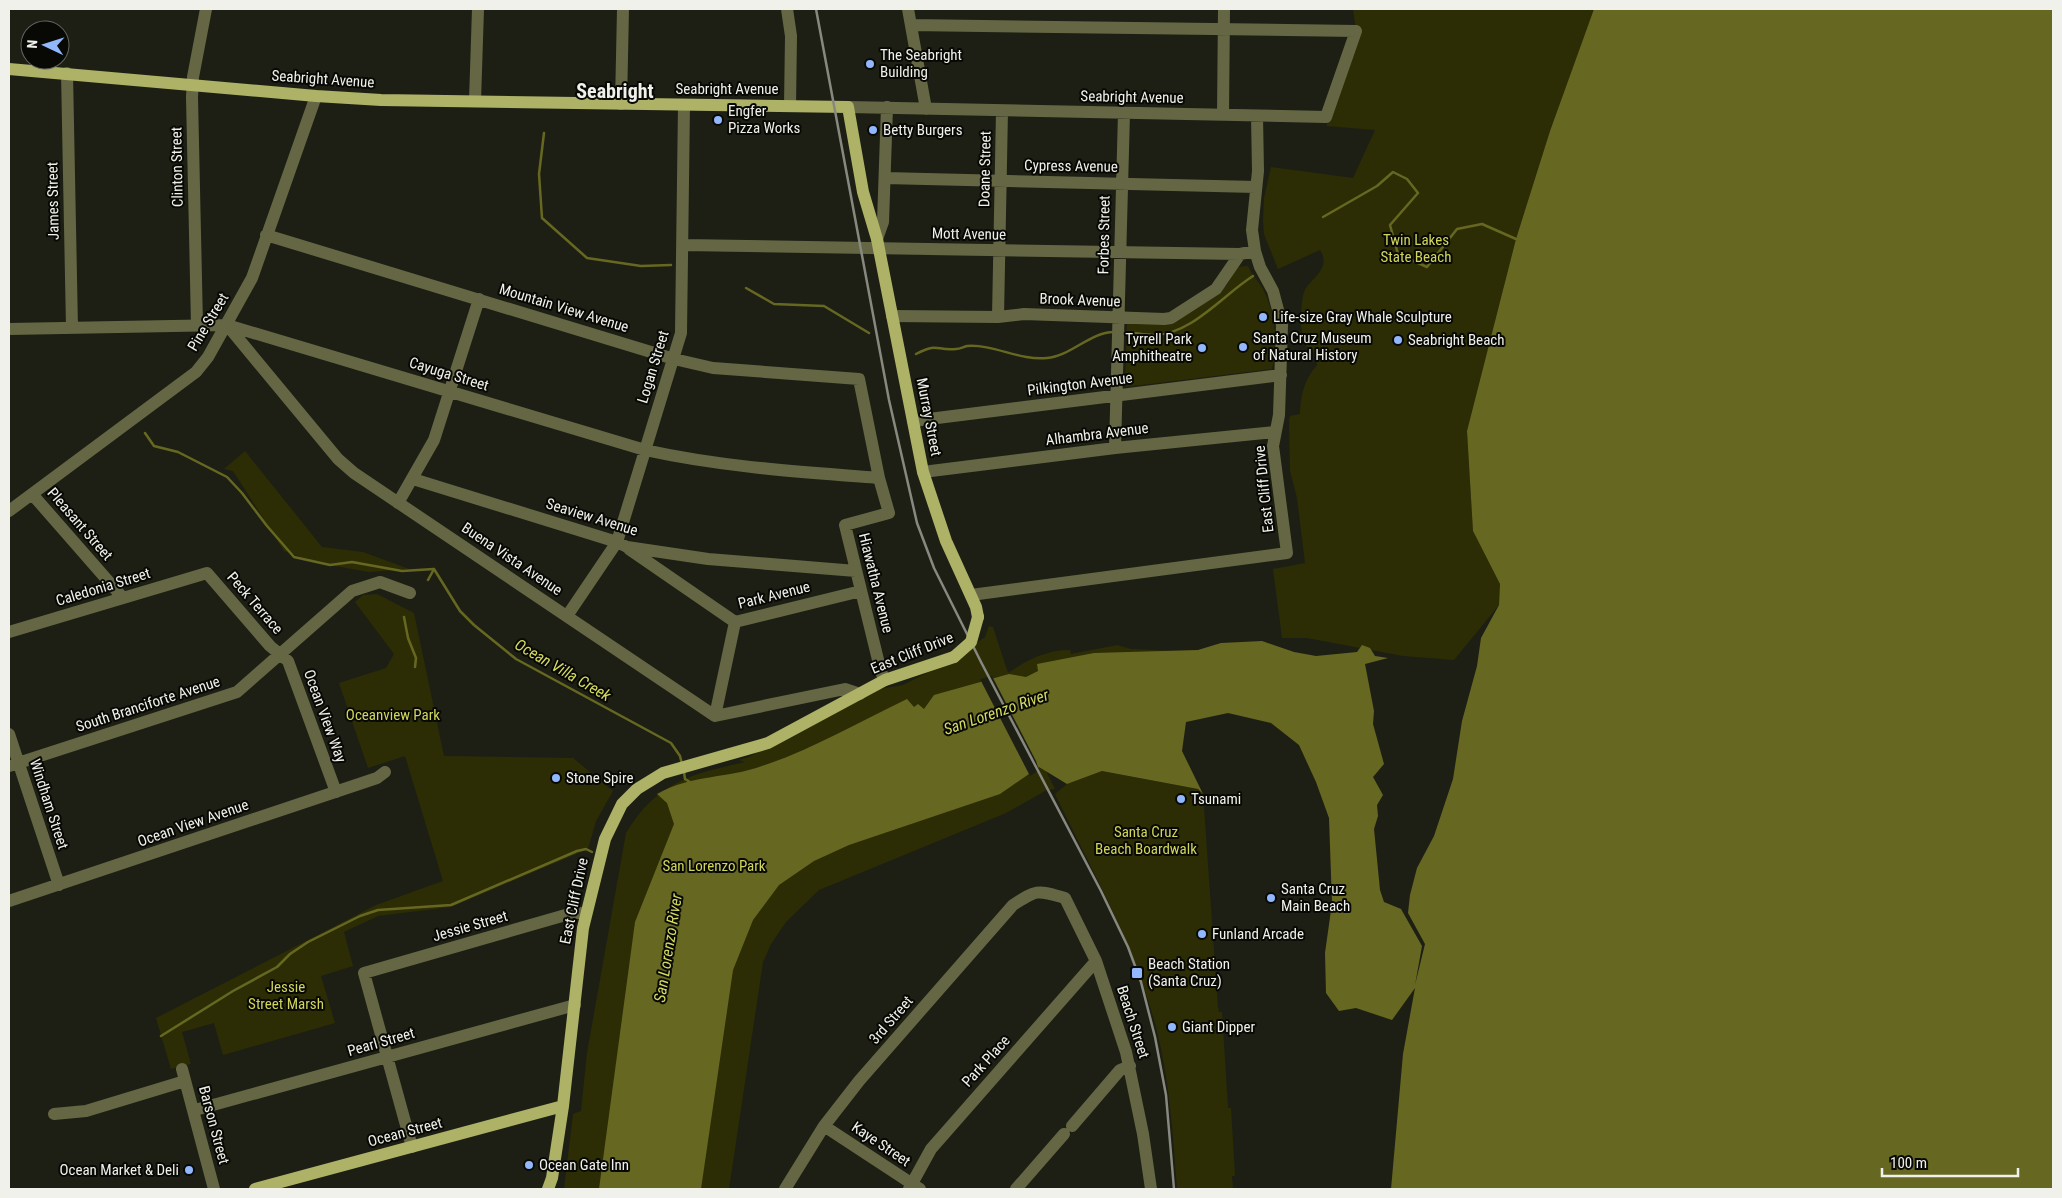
<svg xmlns="http://www.w3.org/2000/svg" width="2062" height="1198" viewBox="0 0 2062 1198" font-family="'Roboto Condensed',sans-serif">
  <rect width="100%" height="100%" fill="#1e1f14"/>
  <path fill="#2c2d05" d="M1353,9H1594L1550,131L1516,239L1467,431L1473,531L1500,584L1499,605L1454,660L1403,656L1307,638H1282L1273,569L1305,563L1297,498L1290,471L1289,420L1290,416L1300,414C1301,393 1304,381 1317,365L1314,352L1306,346V334L1302,333C1300,325 1301,297 1305,290C1311,278 1332,269 1320,250L1278,269L1264,234L1263,221L1264,198L1271,167L1353,178L1375,130L1327,126V117L1356,31Z
    M1248,266C1252,275 1258,281 1263,289C1276,315 1278,341 1272,369L1125,387L1127,321L1178,318L1227,285L1237,267Z
    M245,451L322,547L363,552L409,569L369,572L318,563L284,551L233,471L224,469Z
    M377,594L414,613L444,756L573,758L613,791L596,821L588,849L451,907L378,916L344,932L353,966L321,976L335,1023L223,1055L214,1023L182,1032L191,1064L171,1069L156,1018L376,905L443,881L405,756L368,768L339,683L386,668L394,654L355,602L363,595Z
    M989,626L993,627L1008,673C1027,660 1046,650 1070,650L1071,654L1117,645L1131,649L1175,651L1284,649L1282,658L1037,723L1047,773L1055,789L1047,790L1006,813L819,890L786,922L771,944L763,962L729,1189H564L573,1114L581,1111L587,1053L626,833C657,782 691,774 745,762L739,760L749,757L880,689L903,685L954,659L985,637Z
    M1102,771L1198,789L1203,794L1218,1007L1219,1012H1222L1228,1108H1231L1235,1176H1232L1233,1187L1229,1189H1177C1173,1136 1170,1083 1157,1031C1136,947 1092,871 1055,794L1067,784Z"/>
  <path fill="#666821" d="M1594,9H2053V1189H1391L1403,1054L1415,988L1392,1020L1356,1008L1339,1011L1326,993L1325,953L1332,903L1329,818L1316,782L1299,745L1271,723L1228,713L1186,722L1182,751L1203,794L1198,789L1102,771L1067,784L1039,767L1000,794L849,845L814,861L779,885L753,920L733,970L701,1189H599L635,922L674,824L667,803L657,794C693,774 726,779 762,766C811,750 861,721 907,699L914,707L918,704L924,709L934,695L1009,674L1026,677L1038,671L1037,664L1094,653L1198,650L1221,643L1262,641L1294,652L1316,656L1357,652L1362,645L1370,648L1375,656L1388,658L1365,664L1374,711L1373,724L1384,764L1373,777L1383,795L1377,805L1378,816L1374,829L1380,890L1384,902L1401,909L1422,946L1415,985L1425,944L1408,913L1410,895L1417,868L1434,836L1453,779L1462,721L1477,666L1481,638L1499,605L1500,584L1473,531L1467,431L1516,239L1550,131Z"/>
  <path fill="#1e1f14" d="M992,676L1036,761L1039,770L1030,776L980,679Z"/>
  <g fill="none" stroke-linecap="round" stroke-linejoin="round">
    <path stroke="#666821" stroke-width="2.5" d="M544,133L539,174L542,218L587,258L641,266L671,265
      M1323,217L1377,186L1393,172L1407,179L1418,193L1390,225L1398,254L1427,267L1457,229L1482,224L1516,239
      M746,288L774,304L824,306L869,333
      M1122,332C1133,332 1143,335 1153,335C1190,336 1224,294 1253,276
      M916,354C939,342 935,351 956,349C960,349 963,347 967,346C994,344 1020,361 1047,358C1071,356 1090,332 1114,332
      M145,433L154,446L178,452L227,477L242,493L267,526L294,557L330,565L352,562L402,571L434,569L460,611L474,625L516,659L671,743L680,756L682,764
      M428,580L434,569
      M404,617L408,638L416,658L415,667
      M684,772L685,779L690,782
      M161,1036L233,991L277,967L290,954L308,942L360,916L378,910L451,905L577,851L586,849L592,852"/>
    <path stroke="#656744" stroke-width="12" d="M787,9L791,36L790,106
      M908,9L926,109
      M67,73L72,328
      M475,101L478,9
      M621,104L623,9
      M848,107L1326,117L1356,31L911,25
      M1223,115L1224,9
      M885,178L1256,187
      M266,235L674,359L713,368L859,379L879,478L889,513L845,525L881,672L885,680
      M877,239L883,222L887,107
      M683,245L1240,254L1255,251
      M892,316L998,317L1024,314L1164,319L1171,318L1216,289L1240,254
      M998,317L1002,111
      M197,325L192,97L193,77L206,9
      M227,325L338,459L354,473L715,716L845,689L860,694
      M9,329L227,325L645,450C722,467 801,472 879,478
      M913,421L1281,375
      M1115,448L1124,113
      M923,472L1115,448L1275,432
      M413,479L617,542L627,547L708,559L856,571
      M32,494L123,598
      M398,503L434,440L479,299
      M9,511L196,372L208,357L252,278L316,96
      M629,549L735,622L861,591
      M971,595L1287,553L1273,446L1279,415L1282,325L1273,291L1260,267L1255,251L1252,230L1258,171L1257,116
      M567,616L617,542L681,333L684,105
      M9,632L207,573L270,646L288,661L336,792
      M715,716L735,622
      M9,734L59,885
      M9,766L237,692L352,591L380,582L410,593
      M9,901L377,778L385,772
      M182,1069L214,1189
      M195,1110L575,1005
      M54,1114L86,1111L185,1081
      M824,1126L920,1189
      M1072,1126L1120,1070L1130,1066
      M412,1147L364,973L576,912L585,914
      M785,1189L824,1126L859,1081L1013,905C1038,889 1037,890 1065,898L1096,961L1126,1052L1143,1134L1151,1189
      M909,1189L931,1149L1096,961
      M1016,1189L1064,1134"/>
    <path stroke="#aeb267" stroke-width="12" d="M9,69L316,96L381,100L848,107L863,192L877,239L923,472L946,541L976,607L978,617
      M255,1189L563,1106
      M548,1189L552,1178L563,1106L583,928L605,839L622,804L637,789L663,773L768,743L885,680L954,657"/>
    <path stroke="#87887f" stroke-width="2.5" d="M816,9L889,400L917,523L934,568L981,662L1101,891L1128,947L1141,982L1155,1037L1166,1095L1174,1189"/>
    <path stroke="#aeb267" stroke-width="12" d="M954,657L971,642L978,617"/>
  </g>
  <g fill="#91b8fd" stroke="#080805" stroke-width="2">
    <circle cx="870" cy="64" r="5"/>
    <circle cx="718" cy="120" r="5"/>
    <circle cx="873" cy="130" r="5"/>
    <circle cx="1263" cy="317" r="5"/>
    <circle cx="1398" cy="340" r="5"/>
    <circle cx="1243" cy="347" r="5"/>
    <circle cx="1202" cy="348" r="5"/>
    <circle cx="556" cy="778" r="5"/>
    <circle cx="1181" cy="799" r="5"/>
    <circle cx="1271" cy="898" r="5"/>
    <circle cx="1202" cy="934" r="5"/>
    <rect x="1131" y="967" width="12" height="12" rx="2.5"/>
    <circle cx="1172" cy="1027" r="5"/>
    <circle cx="529" cy="1165" r="5"/>
    <circle cx="189" cy="1170" r="5"/>
  </g>
  <g text-anchor="middle" dominant-baseline="central" stroke-width="4" stroke-linejoin="round" paint-order="stroke">
    <g font-size="15" fill="#f0f1ea" stroke="#080805" text-anchor="start">
      <text x="880" y="55">The Seabright<tspan x="880" dy="17">Building</tspan></text>
      <text x="728" y="111">Engfer<tspan x="728" dy="17">Pizza Works</tspan></text>
      <text x="883" y="130">Betty Burgers</text>
      <text x="1273" y="317">Life-size Gray Whale Sculpture</text>
      <text x="1253" y="338">Santa Cruz Museum<tspan x="1253" dy="17">of Natural History</tspan></text>
      <text x="1192" y="339" text-anchor="end">Tyrrell Park<tspan x="1192" dy="17">Amphitheatre</tspan></text>
      <text x="1408" y="340">Seabright Beach</text>
      <text x="566" y="778">Stone Spire</text>
      <text x="1191" y="799">Tsunami</text>
      <text x="1281" y="889">Santa Cruz<tspan x="1281" dy="17">Main Beach</tspan></text>
      <text x="1212" y="934">Funland Arcade</text>
      <text x="1148" y="964">Beach Station<tspan x="1148" dy="17">(Santa Cruz)</tspan></text>
      <text x="1182" y="1027">Giant Dipper</text>
      <text x="539" y="1165">Ocean Gate Inn</text>
      <text x="179" y="1170" text-anchor="end">Ocean Market &amp; Deli</text>
    </g>
    <g font-size="15" fill="#f0f1ea" stroke="#080805">
      <text transform="translate(323 79) rotate(4)">Seabright Avenue</text>
      <text x="727" y="89">Seabright Avenue</text>
      <text transform="translate(1132 97) rotate(1)">Seabright Avenue</text>
      <text transform="translate(1071 166) rotate(1)">Cypress Avenue</text>
      <text transform="translate(177 167) rotate(-91)">Clinton Street</text>
      <text transform="translate(985 169) rotate(-89)">Doane Street</text>
      <text transform="translate(53 201) rotate(-91)">James Street</text>
      <text transform="translate(969 234) rotate(1)">Mott Avenue</text>
      <text transform="translate(1104 235) rotate(-89)">Forbes Street</text>
      <text transform="translate(1080 300) rotate(2)">Brook Avenue</text>
      <text transform="translate(564 308) rotate(17)">Mountain View Avenue</text>
      <text transform="translate(208 322) rotate(-59)">Pine Street</text>
      <text transform="translate(653 367) rotate(-73)">Logan Street</text>
      <text transform="translate(449 374) rotate(17)">Cayuga Street</text>
      <text transform="translate(1080 384) rotate(-7)">Pilkington Avenue</text>
      <text transform="translate(929 417) rotate(79)">Murray Street</text>
      <text transform="translate(1097 434) rotate(-7)">Alhambra Avenue</text>
      <text transform="translate(1264 489) rotate(-96)">East Cliff Drive</text>
      <text transform="translate(592 517) rotate(17)">Seaview Avenue</text>
      <text transform="translate(80 524) rotate(49)">Pleasant Street</text>
      <text transform="translate(512 559) rotate(34)">Buena Vista Avenue</text>
      <text transform="translate(876 583) rotate(76)">Hiawatha Avenue</text>
      <text transform="translate(103 587) rotate(-17)">Caledonia Street</text>
      <text transform="translate(774 595) rotate(-14)">Park Avenue</text>
      <text transform="translate(255 603) rotate(49)">Peck Terrace</text>
      <text transform="translate(912 653) rotate(-22)">East Cliff Drive</text>
      <text transform="translate(148 704) rotate(-18)">South Branciforte Avenue</text>
      <text transform="translate(325 716) rotate(70)">Ocean View Way</text>
      <text transform="translate(49 804) rotate(72)">Windham Street</text>
      <text transform="translate(193 823) rotate(-19)">Ocean View Avenue</text>
      <text transform="translate(574 901) rotate(-78)">East Cliff Drive</text>
      <text transform="translate(470 926) rotate(-16)">Jessie Street</text>
      <text transform="translate(891 1020) rotate(-49)">3rd Street</text>
      <text transform="translate(1133 1022) rotate(72)">Beach Street</text>
      <text transform="translate(381 1042) rotate(-16)">Pearl Street</text>
      <text transform="translate(986 1061) rotate(-48)">Park Place</text>
      <text transform="translate(214 1125) rotate(75)">Barson Street</text>
      <text transform="translate(405 1132) rotate(-15)">Ocean Street</text>
      <text transform="translate(881 1144) rotate(34)">Kaye Street</text>
    </g>
    <g font-size="15" fill="#d1d65b" stroke="#080805">
      <text x="1416" y="240">Twin Lakes<tspan x="1416" dy="17">State Beach</tspan></text>
      <text x="393" y="715">Oceanview Park</text>
      <text x="1146" y="832">Santa Cruz<tspan x="1146" dy="17">Beach Boardwalk</tspan></text>
      <text x="714" y="866">San Lorenzo Park</text>
      <text x="286" y="987">Jessie<tspan x="286" dy="17">Street Marsh</tspan></text>
    </g>
    <g font-size="16" font-style="italic" fill="#d5db60" stroke="#080805">
      <text transform="translate(563 670) rotate(30)">Ocean Villa Creek</text>
      <text transform="translate(996 712) rotate(-19)">San Lorenzo River</text>
      <text transform="translate(668 948) rotate(-81)">San Lorenzo River</text>
    </g>
    <g font-size="20" font-weight="bold" fill="#f0f1ea" stroke="#080805">
      <text x="615" y="91">Seabright</text>
    </g>
  </g>
  <rect width="2062" height="1198" fill="none" stroke="#f0f1ea" stroke-width="20"/>
  <g transform="translate(45 45) rotate(274)"><circle r="24" fill="#080805" stroke="#656561"/>
  <path d="M0-4L9 19L0 12L-9 19Z" fill="#91b8fd"/>
  <text y="-8" font-size="14" font-weight="bold" text-anchor="middle" fill="#f0f1ea">N</text>
  </g>
  <path d="M1882 1168v8h136v-8" fill="none" stroke="#f0f1ea" stroke-width="2.5"/>
  <text x="1890" y="1168" font-size="15" fill="#f0f1ea" stroke="#080805" stroke-width="4" paint-order="stroke">100 m</text>
</svg>
